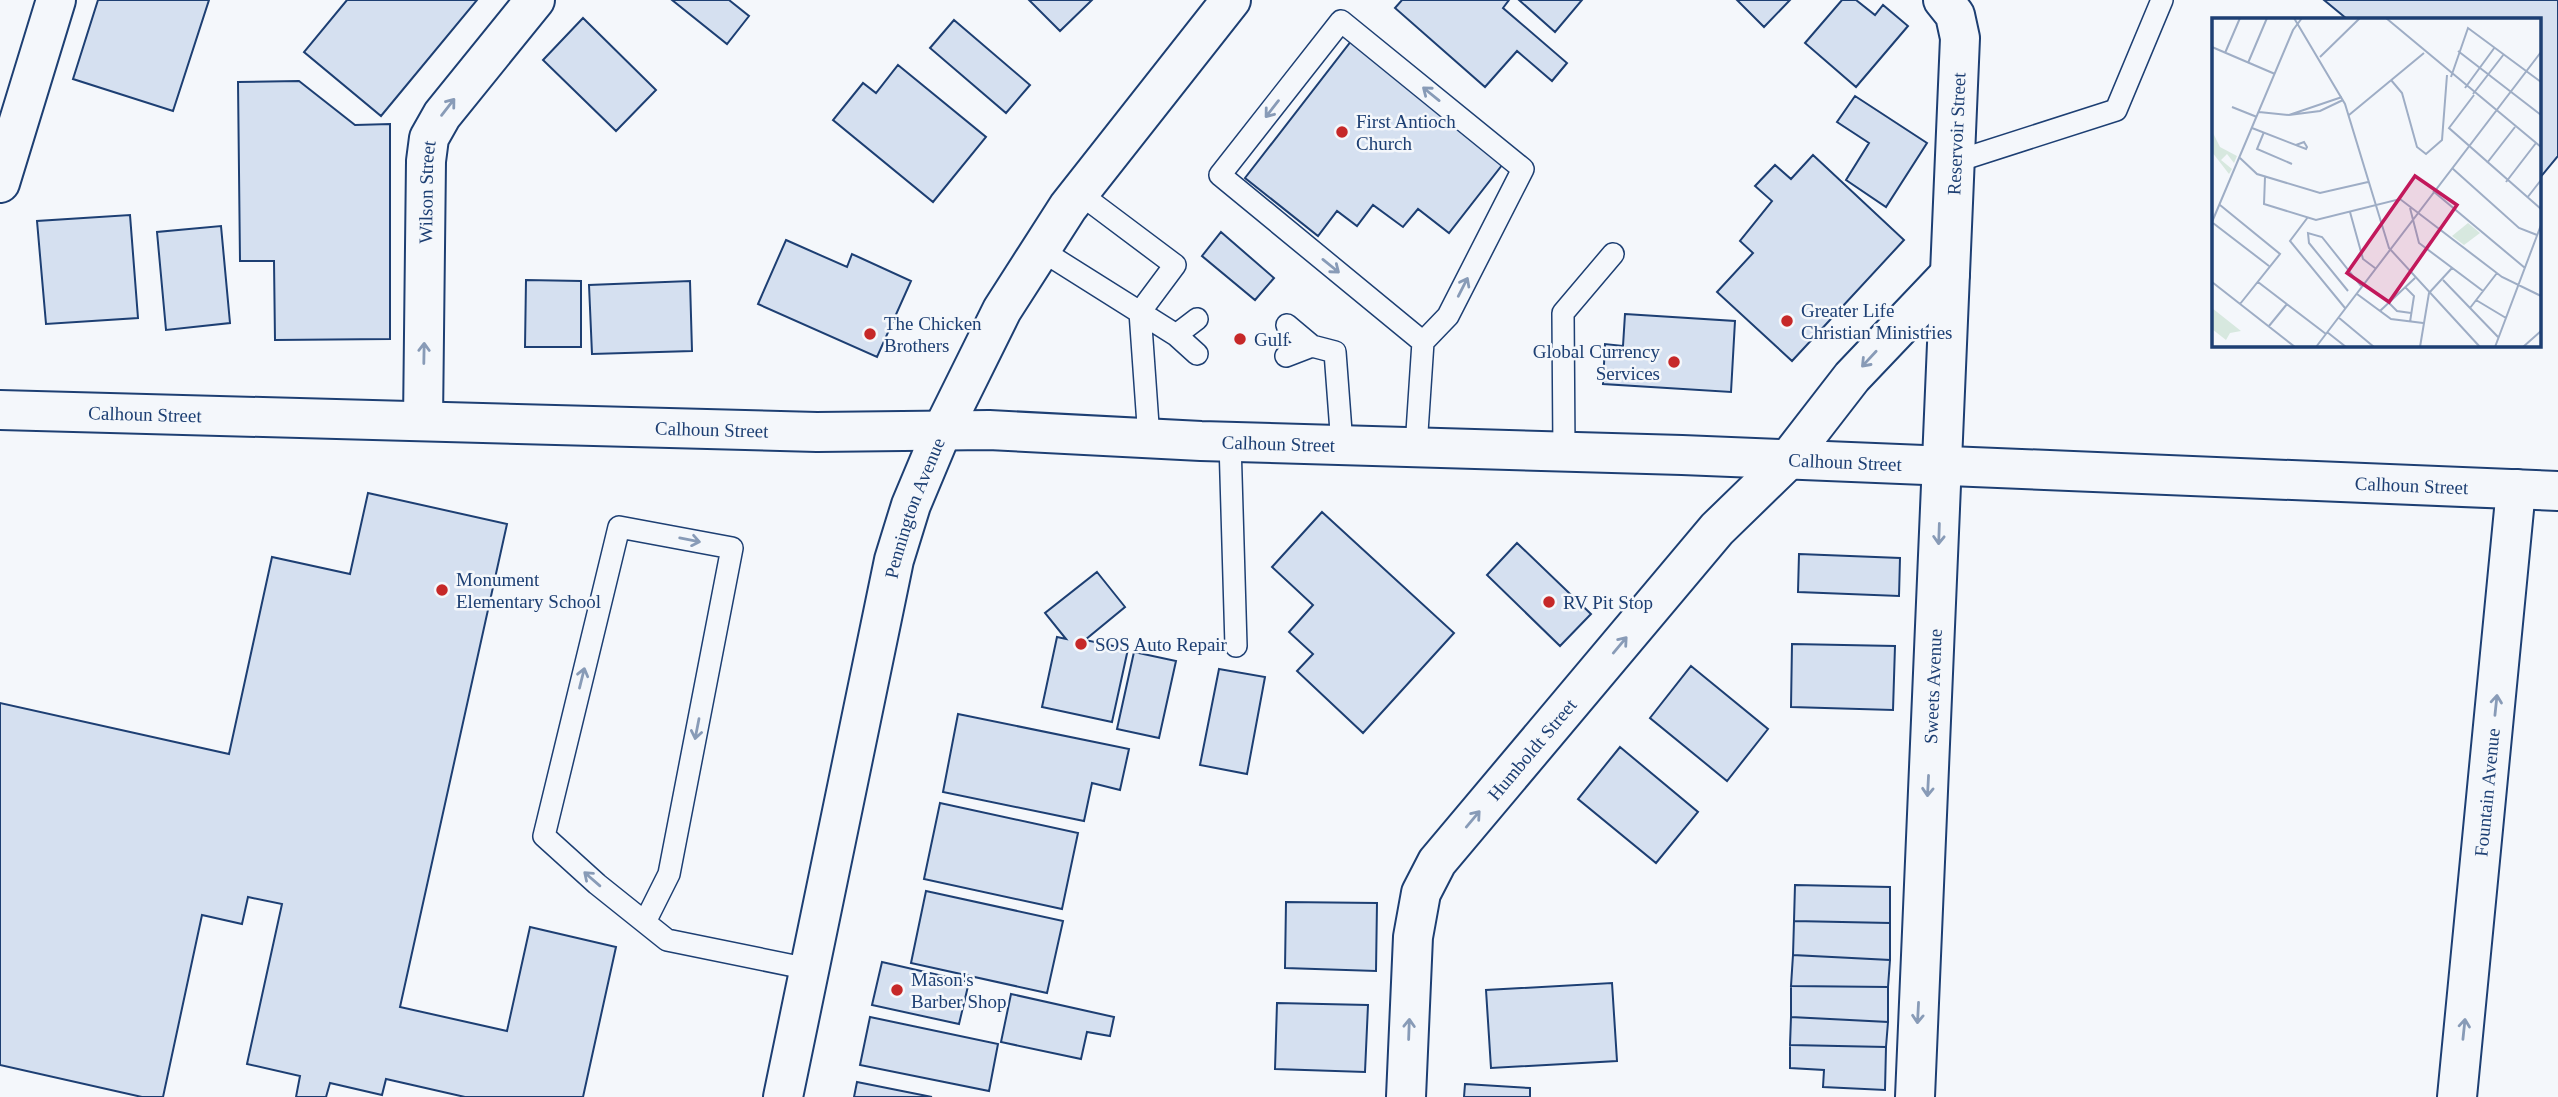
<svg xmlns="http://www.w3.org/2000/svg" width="2558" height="1097" viewBox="0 0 2558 1097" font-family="Georgia,serif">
  <rect width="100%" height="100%" fill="#f4f7fb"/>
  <path fill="#d5e0f0" stroke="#1d3f73" stroke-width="2" d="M98,0H209L173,111L73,79Z
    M347,0H477L381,116L304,52Z
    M672,0H729L749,16L727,44Z
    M1029,0H1092L1060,31Z
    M1402,0H1509L1503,8L1567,63L1552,81L1517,51L1485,87L1395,8Z
    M1519,0H1582L1555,32Z
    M1737,0H1790L1764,27Z
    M1842,0H1856L1875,15L1883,5L1908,26L1856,87L1805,43Z
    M2324,0H2558V156L2539,179V19H2347Z
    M583,18L656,90L616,131L543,60Z
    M954,20L1030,85L1006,113L930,48Z
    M1352,40L1506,160L1449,233L1418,209L1403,227L1373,205L1357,226L1337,211L1318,236L1245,178Z
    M898,65L986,137L933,202L833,120L863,83L876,93Z
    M299,81L355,125L390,124V339L275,340L274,261H240L238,82Z
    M1855,96L1927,143L1886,207L1846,180L1869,143L1837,122Z
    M1813,155L1904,240L1792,361L1717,292L1753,253L1740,241L1772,201L1755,186L1775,165L1791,179Z
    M130,215L138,318L46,324L37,221Z
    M221,226L230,323L166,330L157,232Z
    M1221,232L1274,278L1255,300L1202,256Z
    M786,240L847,267L852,254L911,281L877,357L758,304Z
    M526,280L581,281V347H525Z
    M690,281L692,351L592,354L589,285Z
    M1625,314L1735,321L1731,392L1603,384L1605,344L1623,346Z
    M368,493L507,524L400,1007L507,1031L530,927L616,947L583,1097H465L386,1079L382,1095L330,1083L326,1097H296L300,1076L247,1064L282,904L248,897L242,924L202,915L163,1097H142L0,1065V703L229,754L272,557L350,574Z
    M1322,512L1454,633L1363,733L1297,671L1313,654L1289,632L1313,605L1272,567Z
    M1517,543L1591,614L1560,646L1487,575Z
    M1799,554L1900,558L1899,596L1798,592Z
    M1097,572L1125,607L1085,640L1128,649L1112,722L1042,707L1057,637L1066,639L1045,613Z
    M1792,644L1895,646L1893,710L1791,707Z
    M1134,652L1176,661L1159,738L1117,729Z
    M1691,666L1768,729L1727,781L1650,718Z
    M1219,669L1265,677L1247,774L1200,765Z
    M958,714L1129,749L1120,790L1092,783L1084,821L943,792Z
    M1620,747L1698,812L1656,863L1578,799Z
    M940,803L1078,833L1062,909L924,879Z
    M1795,885L1890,887V923L1794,921Z
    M926,891L1063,921L1047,993L911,963Z
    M1286,902L1377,903L1376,971L1285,968Z
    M1794,921L1890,923V960L1793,955Z
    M1793,955L1890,960L1888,987L1791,986Z
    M882,962L969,982L959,1024L872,1005Z
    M1612,983L1617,1061L1491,1068L1486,990Z
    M1791,986L1888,987V1022L1791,1017Z
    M1011,994L1114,1017L1110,1036L1087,1032L1081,1059L1001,1042Z
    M1277,1003L1368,1005L1365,1072L1275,1069Z
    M870,1017L998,1044L989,1091L860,1065Z
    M1791,1017L1888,1022L1886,1047L1790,1045Z
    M1790,1045L1886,1047L1885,1090L1823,1087L1824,1070L1790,1068Z
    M857,1082L932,1097H854Z
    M1465,1084L1530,1088V1097H1464Z"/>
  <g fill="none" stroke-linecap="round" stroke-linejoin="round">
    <defs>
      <path id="service" d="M1954,162L2116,110L2162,0
        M1079,193L1175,265L1140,312L1149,439
        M1041,250L1176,335L1197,354
        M1287,325L1312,346
        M1176,335L1197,319
        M1286,356L1312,346L1335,352L1342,445
        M1230,442L1236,646
        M1416,447L1423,342L1448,316L1523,169L1341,21L1220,175L1423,342
        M1564,452L1563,313L1613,254
        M645,922L669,874L732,548L619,527L544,836L597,884L667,940L809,969"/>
      <g id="minor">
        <path d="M0,183L56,0"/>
        <path id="s1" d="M423,421L426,161L429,138L442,115L535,0"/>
        <path id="s2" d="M1406,1097L1413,937L1421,893L1437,862L1717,529L1787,461L1852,377L1950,274"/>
        <path id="s3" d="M1915,1097L1960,38L1955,15L1943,0"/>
        <path id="s4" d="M2457,1097L2516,489"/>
      </g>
      <g id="primary">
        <path id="s5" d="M0,410L817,432L989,430L1201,441L1682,455L2558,491"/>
        <path id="s6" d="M783,1097L894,560L911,505L942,431L1002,310L1068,207L1231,0"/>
      </g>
    </defs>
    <use href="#service" stroke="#1d3f73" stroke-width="24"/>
    <use href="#minor" stroke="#1d3f73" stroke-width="42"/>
    <use href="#primary" stroke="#1d3f73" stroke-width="42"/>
    <use href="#service" stroke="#f4f7fb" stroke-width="21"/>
    <use href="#minor" stroke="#f4f7fb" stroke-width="38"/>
    <use href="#primary" stroke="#f4f7fb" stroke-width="38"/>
  </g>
  <defs><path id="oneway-shaft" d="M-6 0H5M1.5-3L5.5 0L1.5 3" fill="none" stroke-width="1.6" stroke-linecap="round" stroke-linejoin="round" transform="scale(1.75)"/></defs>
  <g stroke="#889bb7">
    <use href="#oneway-shaft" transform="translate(1431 94) rotate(-141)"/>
    <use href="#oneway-shaft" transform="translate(448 107) rotate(-52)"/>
    <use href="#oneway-shaft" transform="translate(1272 109) rotate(128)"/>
    <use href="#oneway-shaft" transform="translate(1331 266) rotate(39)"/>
    <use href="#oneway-shaft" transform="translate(1463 287) rotate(-63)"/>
    <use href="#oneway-shaft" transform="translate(424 353) rotate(-89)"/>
    <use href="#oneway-shaft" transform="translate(1869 359) rotate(133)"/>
    <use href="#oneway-shaft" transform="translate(1939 534) rotate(92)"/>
    <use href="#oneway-shaft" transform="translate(690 540) rotate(11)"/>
    <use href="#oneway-shaft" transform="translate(1620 645) rotate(-50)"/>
    <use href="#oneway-shaft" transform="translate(582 678) rotate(-76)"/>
    <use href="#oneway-shaft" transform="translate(2496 705) rotate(-84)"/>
    <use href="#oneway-shaft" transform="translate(697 729) rotate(101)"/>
    <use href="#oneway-shaft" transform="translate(1928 786) rotate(93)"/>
    <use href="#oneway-shaft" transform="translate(1473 819) rotate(-50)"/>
    <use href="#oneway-shaft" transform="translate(592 879) rotate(-139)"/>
    <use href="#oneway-shaft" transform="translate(1918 1013) rotate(93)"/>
    <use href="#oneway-shaft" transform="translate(1409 1029) rotate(-88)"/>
    <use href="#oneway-shaft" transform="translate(2464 1029) rotate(-84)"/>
  </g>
  <g fill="#c62828" stroke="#f4f7fb" stroke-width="2.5">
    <circle cx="1342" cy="132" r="7"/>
    <circle cx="1787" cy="321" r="7"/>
    <circle cx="870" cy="334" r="7"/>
    <circle cx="1240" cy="339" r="7"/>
    <circle cx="1674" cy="362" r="7"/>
    <circle cx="442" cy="590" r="7"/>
    <circle cx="1549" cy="602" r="7"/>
    <circle cx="1081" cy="644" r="7"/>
    <circle cx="897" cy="990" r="7"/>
  </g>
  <g text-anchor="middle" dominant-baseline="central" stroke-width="5" stroke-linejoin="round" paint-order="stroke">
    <g font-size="19" fill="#1d3f73" stroke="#f4f7fb" text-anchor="start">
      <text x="1356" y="121">First Antioch<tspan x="1356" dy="22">Church</tspan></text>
      <text x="1801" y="310">Greater Life<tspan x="1801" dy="22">Christian Ministries</tspan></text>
      <text x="884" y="323">The Chicken<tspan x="884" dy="22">Brothers</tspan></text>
      <text x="1254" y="339">Gulf</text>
      <text x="1660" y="351" text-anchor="end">Global Currency<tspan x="1660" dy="22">Services</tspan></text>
      <text x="456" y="579">Monument<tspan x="456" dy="22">Elementary School</tspan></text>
      <text x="1563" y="602">RV Pit Stop</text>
      <text x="1095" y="644">SOS Auto Repair</text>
      <text x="911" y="979">Mason's<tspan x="911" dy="22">Barber Shop</tspan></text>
    </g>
    <g font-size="19" fill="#1d3f73" stroke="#f4f7fb">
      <text stroke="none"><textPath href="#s3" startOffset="964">Reservoir Street</textPath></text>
      <text stroke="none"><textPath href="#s1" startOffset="229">Wilson Street</textPath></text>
      <text stroke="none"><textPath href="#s5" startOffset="145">Calhoun Street</textPath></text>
      <text stroke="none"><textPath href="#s5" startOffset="712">Calhoun Street</textPath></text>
      <text stroke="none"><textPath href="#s5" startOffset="1279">Calhoun Street</textPath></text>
      <text stroke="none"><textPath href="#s5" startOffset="1846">Calhoun Street</textPath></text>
      <text stroke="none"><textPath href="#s5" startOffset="2413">Calhoun Street</textPath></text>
      <text stroke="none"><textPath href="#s6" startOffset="604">Pennington Avenue</textPath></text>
      <text stroke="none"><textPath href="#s3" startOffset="411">Sweets Avenue</textPath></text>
      <text stroke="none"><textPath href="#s2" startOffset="387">Humboldt Street</textPath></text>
      <text stroke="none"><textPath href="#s4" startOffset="306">Fountain Avenue</textPath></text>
    </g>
  </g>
  <g transform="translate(2212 18)">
    <rect width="329" height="329" fill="#f4f7fb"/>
    <path d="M0,113L8,129L25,138L22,145L15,136L9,142L20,151L17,156L0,134ZM256,205L268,215L252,227L240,218ZM0,290L29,313L18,315L14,322L0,311Z" fill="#d7e8df"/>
    <path fill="none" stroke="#9eadc5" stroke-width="2" d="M82,0L133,86L177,230L268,329M174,0L329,129M0,29L63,56M246,33L329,97M13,35L28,0M108,39L148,0M36,45L55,0M239,59L256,10L329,64M179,62L190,75L205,129L214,136L230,122L235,57M253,70L283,29M261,76L292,36M262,77L237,110L329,191M130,79L77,97L108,93L131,82M20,89L45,99M47,94L77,97M137,97L212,35M40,110L94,131L95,129L92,124L84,127M52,114L45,131L80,146M28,140L45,156L108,175L156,164M275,145L303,109M240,150L307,210L325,217M53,159L52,186L104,202L188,181L290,259L329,278M294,164L324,125M221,173L313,250M315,180L329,162M8,187L68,236L28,286M198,190L207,225L271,273M138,194L151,241L163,250M96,199L78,223L133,290M0,204L81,12L90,0M1,205L57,248M231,262L287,320M0,264L83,329M46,264L114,316M193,269L202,278L198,304M136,273L97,225L96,215L110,219L149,268M145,276L179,301L211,305M264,282L294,300M177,285L185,293L199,295M258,290L285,255M168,293L203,260M126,299L162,329M57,308L75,286M115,314L134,329M104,329L329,34M208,329L217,275L240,250M283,329L329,207M311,329L329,313"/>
    <path fill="#c2185b" fill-opacity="0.15" stroke="#c2185b" stroke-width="3.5" d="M203,158L245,187L177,284L135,255Z"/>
    <rect width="329" height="329" fill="none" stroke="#1d3f73" stroke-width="3.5"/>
  </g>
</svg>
